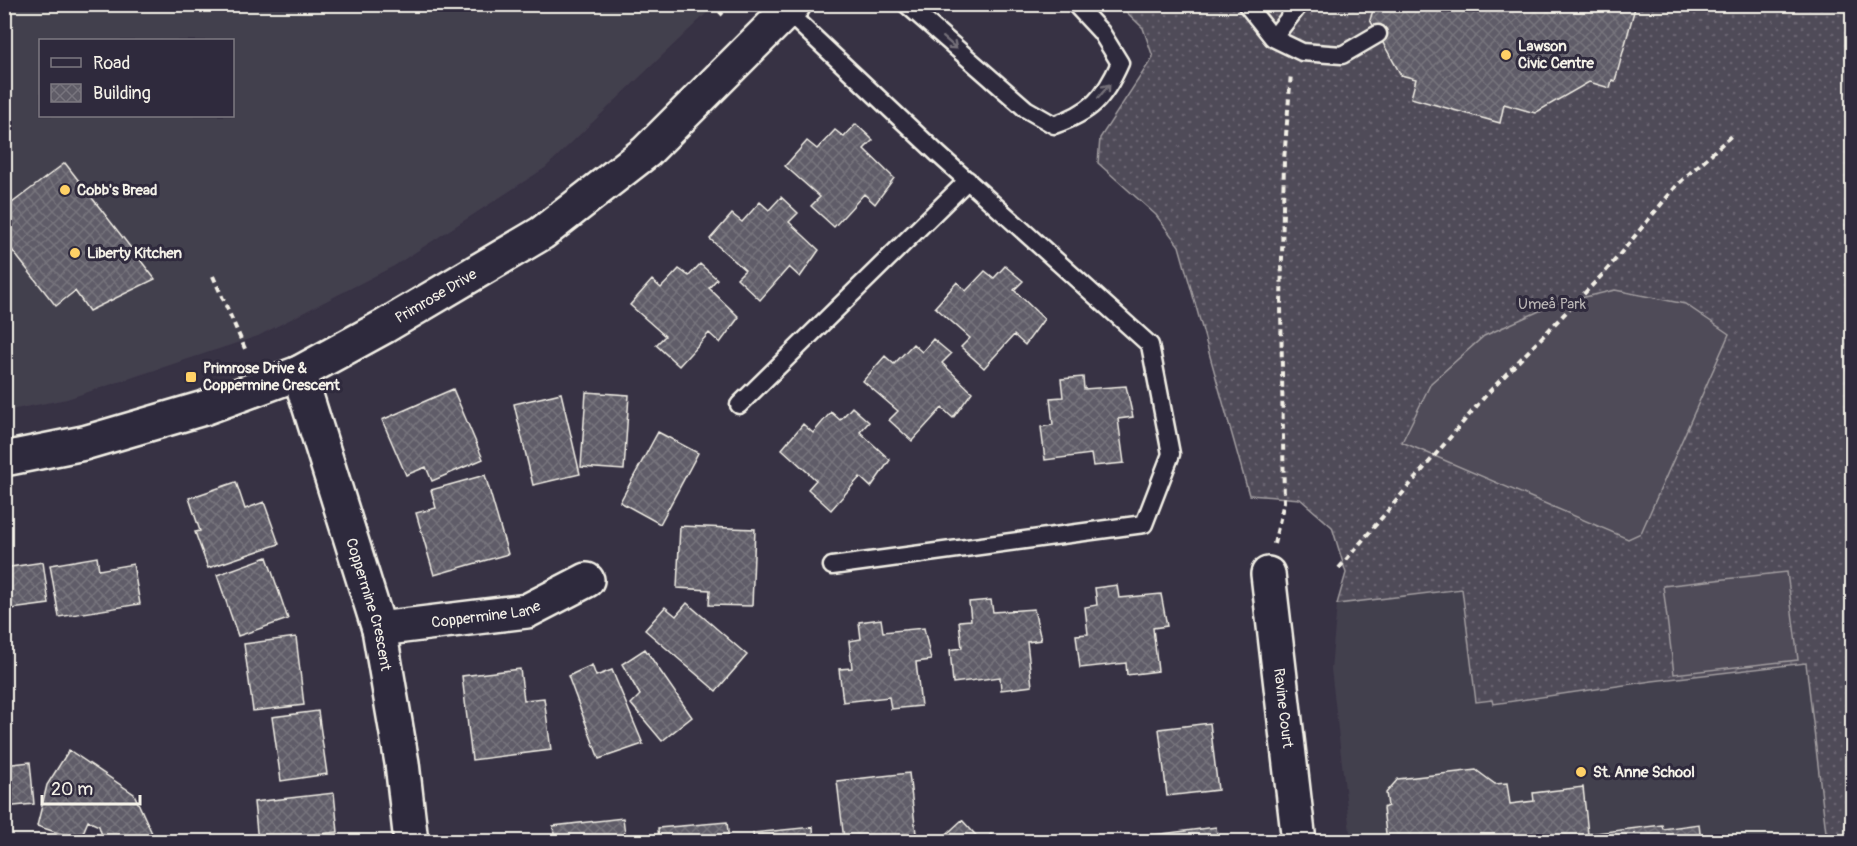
<svg xmlns="http://www.w3.org/2000/svg" width="1857" height="846" viewBox="0 0 1857 846" font-family="Pangolin,sans-serif">
  <defs>
    <pattern id="grass-dots" width="8" height="8" patternUnits="userSpaceOnUse" patternTransform="scale(1.5)"><rect width="8" height="8" fill="#504b59"/><path d="M2 2h.1M6 6h.1" fill="none" stroke="#6a6571" stroke-width="1.8" stroke-linecap="round"/></pattern>
    <pattern id="building-cross-hatch" width="8" height="8" patternUnits="userSpaceOnUse" patternTransform="scale(1.5)"><rect width="8" height="8" fill="#5f5c67"/><path d="M0 0l8 8M0 8l8-8" fill="none" stroke="#77747d"/></pattern>
  </defs>
  <rect width="100%" height="100%" fill="#373244"/>
  <filter id="ink" filterUnits="userSpaceOnUse"><feTurbulence type="fractalNoise" baseFrequency=".0167" numOctaves="2"/><feDisplacementMap in="SourceGraphic" scale="12" xChannelSelector="R" yChannelSelector="G"/><feConvolveMatrix kernelMatrix="1 2 1 2 8 2 1 2 1" color-interpolation-filters="sRGB"/></filter>
  <g filter="url(#ink)">
    <path fill="#433f4e" fill-rule="evenodd" d="M5,5H715L545,168L394,266L258,336L67,399L5,411ZM40,40H232V116H40Z
      M1463,589L1476,702L1806,663L1827,841H1351L1331,669L1337,604Z"/>
    <path fill="url(#grass-dots)" stroke="#a29ea0" stroke-width="1.5" d="M1119,5H1852V841H1827L1806,663L1652,681L1493,704L1492,700L1476,702L1462,589L1337,604L1346,573L1332,527L1300,499L1249,495L1179,246L1156,215L1098,163L1100,138L1153,57L1143,28Z"/>
    <path fill="#504b59" stroke="#a29ea0" stroke-width="1.5" d="M1615,290L1685,304L1729,334L1641,533L1628,539L1402,442L1431,383L1484,336L1555,304Z
      M1787,572L1798,660L1674,674L1663,586Z"/>
    <path fill="url(#building-cross-hatch)" stroke="#f4f1e8" stroke-width="1.5" d="M1366,4H1636L1615,81L1612,80L1610,88L1589,82L1535,113L1504,104L1500,123L1411,98L1416,79L1401,75L1370,20L1374,7Z
      M856,124L873,140L864,149L894,178L875,204L864,194L834,227L811,206L820,197L785,166L807,141L817,149L835,130L844,137Z
      M65,163L155,279L89,311L75,291L56,306L4,240V209Z
      M781,197L798,213L789,222L819,250L800,277L789,267L760,300L737,278L745,270L710,239L732,214L742,222L760,202L769,210Z
      M700,264L717,279L709,288L739,317L720,343L709,333L679,366L656,345L665,336L630,305L652,280L661,288L679,269L689,276Z
      M1005,266L1023,281L1014,290L1044,319L1025,345L1014,335L984,368L961,347L970,338L935,307L957,282L966,291L985,271L994,278Z
      M933,339L951,354L942,363L972,392L953,418L942,408L912,441L889,420L898,411L863,381L885,356L894,364L913,344L922,352Z
      M1083,377L1084,389L1126,386L1133,417L1118,419L1124,463L1093,466L1091,454L1045,460L1041,427L1053,425L1050,398L1063,397L1061,379Z
      M453,389L483,459L432,481L426,467L406,475L382,420Z
      M586,392L629,395L624,470L581,467Z
      M561,393L580,474L533,485L514,404Z
      M852,407L869,422L860,432L890,460L871,487L860,477L831,510L808,489L816,480L782,449L803,424L813,433L831,412L840,420Z
      M658,432L698,453L660,524L620,502Z
      M485,475L508,554L434,575L416,513L436,508L431,490Z
      M236,482L245,509L264,502L279,544L208,568L195,532L200,531L189,498Z
      M680,526L755,529L752,606L709,605L710,590L677,588Z
      M97,557L99,570L133,564L140,604L59,617L50,565Z
      M267,557L288,619L238,636L217,575Z
      M43,562L49,604L4,610V568Z
      M1117,585L1119,598L1161,594L1167,626L1153,628L1158,671L1127,675L1126,663L1080,668L1076,635L1088,634L1085,607L1097,605L1095,588Z
      M991,600L993,612L1034,609L1041,640L1027,642L1032,686L1001,690L1000,677L953,683L950,650L962,648L959,621L971,620L969,602Z
      M687,603L747,655L716,691L645,630L665,607L676,616Z
      M881,619L883,632L924,628L931,660L916,662L921,706L891,709L889,697L843,702L839,669L852,668L849,641L861,639L859,622Z
      M296,637L304,705L253,711L244,644Z
      M645,649L692,717L662,741L631,704L640,695L622,664Z
      M592,665L596,676L612,670L643,744L599,759L568,676Z
      M520,669L524,700L544,698L551,750L472,760L462,676Z
      M318,711L327,774L281,781L272,717Z
      M1210,723L1218,790L1167,796L1159,729Z
      M69,750L134,794L156,842H104L99,826L88,821L80,840L37,826L47,785Z
      M30,762L34,804L4,807V765Z
      M1476,770L1495,784L1507,783L1510,804L1534,801L1533,793L1583,787L1588,834L1662,825L1663,829L1699,824L1701,842H1387L1383,808L1388,806L1386,793L1398,779Z
      M909,773L917,842H879L878,836L844,840L837,781Z
      M334,793L338,832L303,836V842H258L254,802Z
      M623,818L626,842H555L553,826Z
      M962,820L982,842H938Z
      M727,822L729,842H659L658,828Z
      M813,827L814,842H754L753,833Z
      M1216,827L1218,842H1132L1131,838Z
      M991,834L998,842H982Z"/>
    <g fill="none" stroke-linecap="round" stroke-linejoin="round">
      <defs>
        <path id="service" d="M906,4L1026,109L1054,125C1091,112 1104,99 1120,63L1101,32L1075,4
          M1246,4L1273,38L1300,4
          M787,12L939,155L1150,345L1171,454L1144,524L832,566
          M1273,38L1302,52L1342,55L1378,34
          M739,405L968,180"/>
        <g id="minor">
          <path id="s1" d="M299,373L379,629L402,763L411,842"/>
          <path id="s2" d="M1268,574L1299,842"/>
          <path id="s3" d="M379,629L527,611L587,580"/>
        </g>
        <g id="tertiary">
          <path id="s4" d="M4,459L84,443L204,408L299,373L385,326L542,233L646,152L794,4"/>
        </g>
      </defs>
      <use href="#service" stroke="#f4f1e8" stroke-width="21"/>
      <use href="#minor" stroke="#f4f1e8" stroke-width="38"/>
      <use href="#tertiary" stroke="#f4f1e8" stroke-width="38"/>
      <path stroke="#f4f1e8" stroke-width="4" stroke-dasharray="6 4.5" stroke-linecap="butt" d="M712,4L723,15
        M213,276L246,351
        M1274,544L1284,502L1281,306L1284,160L1291,73
        M1339,568L1487,394L1605,272L1678,184L1733,134"/>
      <use href="#service" stroke="#2f2a3d" stroke-width="16"/>
      <use href="#minor" stroke="#2f2a3d" stroke-width="33"/>
      <use href="#tertiary" stroke="#2f2a3d" stroke-width="33"/>
    </g>
    <defs><path id="oneway-shaft" d="M-6 0H5M1.5-3L5.5 0L1.5 3" fill="none" stroke-width="1.6" stroke-linecap="round" stroke-linejoin="round" transform="scale(1.5)"/></defs>
    <g stroke="#747079">
      <use href="#oneway-shaft" transform="translate(950 43) rotate(41)"/>
      <use href="#oneway-shaft" transform="translate(1104 91) rotate(-50)"/>
    </g>
  </g>
  <g fill="#ffd166" stroke="#2f2a3d" stroke-width="2">
    <circle cx="1506" cy="55" r="6"/>
    <circle cx="65" cy="190" r="6"/>
    <circle cx="75" cy="253" r="6"/>
    <rect x="185" y="371" width="12" height="12" rx="3"/>
    <circle cx="1581" cy="772" r="6"/>
  </g>
  <g text-anchor="middle" dominant-baseline="central" stroke-width="6" stroke-linejoin="round" paint-order="stroke">
    <g font-size="15" font-weight="bold" fill="#f4f1e8" stroke="#2f2a3d" text-anchor="start">
      <text x="1518" y="46">Lawson<tspan x="1518" dy="17">Civic Centre</tspan></text>
      <text x="77" y="190">Cobb's Bread</text>
      <text x="87" y="253">Liberty Kitchen</text>
      <text x="203" y="368">Primrose Drive &amp;<tspan x="203" dy="17">Coppermine Crescent</tspan></text>
      <text x="1593" y="772">St. Anne School</text>
    </g>
    <g font-size="15" fill="#f4f1e8" stroke="#2f2a3d">
      <text stroke="none"><textPath href="#s4" startOffset="465">Primrose Drive</textPath></text>
      <text stroke="none"><textPath href="#s1" startOffset="242">Coppermine Crescent</textPath></text>
      <text stroke="none"><textPath href="#s3" startOffset="108">Coppermine Lane</textPath></text>
      <text stroke="none"><textPath href="#s2" startOffset="135">Ravine Court</textPath></text>
    </g>
    <g font-size="15" fill="#bbb7b6" stroke="#2f2a3d">
      <text x="1552" y="304">Umeå Park</text>
    </g>
  </g>
  <rect width="1857" height="846" fill="none" stroke="#2f2a3d" stroke-width="24"/>
  <rect x="12" y="12" width="1833" height="822" fill="none" stroke="#f4f1e8" stroke-width="2" filter="url(#ink)"/>
  <rect x="39" y="39" width="195" height="78" fill="#2f2a3d" stroke="#7e7a81" stroke-width="1.5"/>
  <rect x="51" y="58" width="30" height="9" fill="#2f2a3d" stroke="#7e7a81" stroke-width="1.5"/>
  <text x="93" y="69" font-size="18" fill="#f4f1e8">Road</text>
  <rect x="51" y="84" width="30" height="18" fill="url(#building-cross-hatch)" stroke="#7e7a81" stroke-width="1.5"/>
  <text x="93" y="99" font-size="18" fill="#f4f1e8">Building</text>
  <path d="M42 795v9h98v-9" fill="none" stroke="#f4f1e8" stroke-width="3"/>
  <text x="51" y="795" font-size="18" fill="#f4f1e8" stroke="#2f2a3d" stroke-width="4.5" paint-order="stroke">20 m</text>
</svg>
